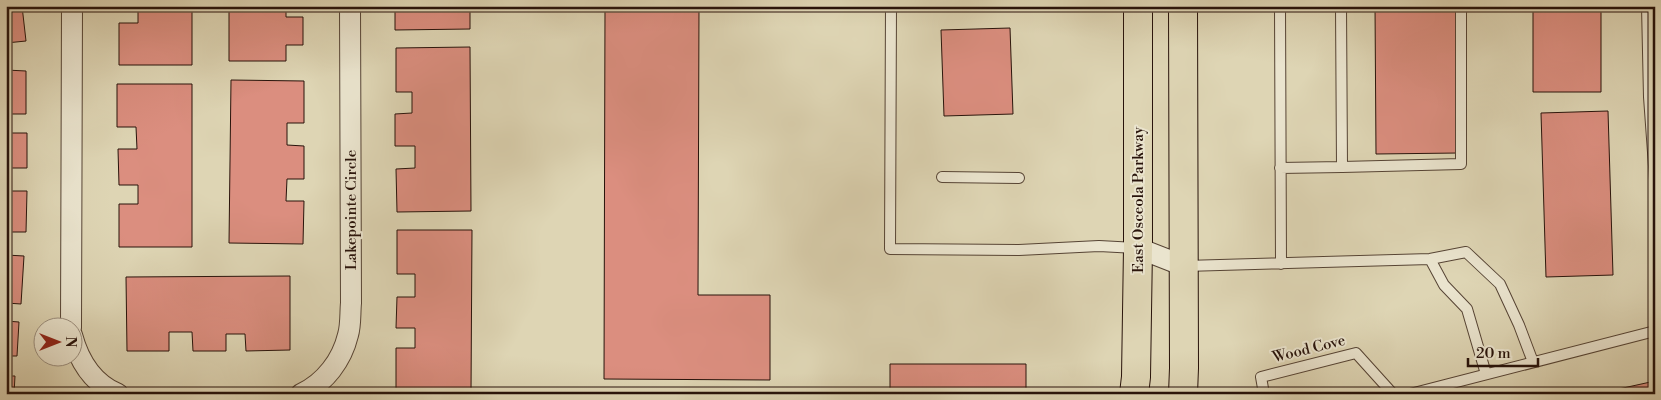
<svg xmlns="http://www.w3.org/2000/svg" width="1661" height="400" viewBox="0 0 1661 400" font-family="'Libre Bodoni',serif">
  <rect width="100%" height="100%" fill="#ded5b4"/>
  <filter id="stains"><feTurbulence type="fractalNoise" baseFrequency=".004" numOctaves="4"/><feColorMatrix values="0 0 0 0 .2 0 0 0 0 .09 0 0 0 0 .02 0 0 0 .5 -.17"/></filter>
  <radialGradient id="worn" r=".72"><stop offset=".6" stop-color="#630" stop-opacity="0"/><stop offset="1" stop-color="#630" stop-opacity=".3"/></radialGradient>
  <path fill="#db8e7f" stroke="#28130b" d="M6,6H22L26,41L6,43Z
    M138,6H192V65H119V23H138Z
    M229,6H286V17H303V45H286V61H229Z
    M395,6H470V29L395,30Z
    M605,6H699L698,295H770V380L604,379Z
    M1375,6H1457L1458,153L1376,154Z
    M1533,6H1601V92H1533Z
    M1010,28L1013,114L944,116L941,30Z
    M470,47L471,211L397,212L396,169L415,168V146H395V114L412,113V92H396V48Z
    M6,70L26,71V114H8V133H27V168H8V191H27L26,232H6Z
    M231,80L304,81V123H287V145L304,146V179H287L286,201H304L303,244L229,243Z
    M117,84H192V247H119V204H138V185H119L118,149H137L136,127H117Z
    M1608,111L1613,275L1546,277L1541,113Z
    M397,230H472L471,393H396V348H415V328H396L397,297H415V274H397Z
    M6,255L24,256L21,304L6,303Z
    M290,276V350L246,351L245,334H226V351H193L192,332H169V351H127L126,277Z
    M6,321L19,322L17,356H6Z
    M890,364H1026V394H890Z
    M6,376H15L14,394H6Z
    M1655,381V394H1605V392Z"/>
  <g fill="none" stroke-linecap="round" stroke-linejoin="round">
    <defs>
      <path id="lane" d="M891,6L890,249L1019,250L1099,246L1136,248
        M1280,6L1281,264
        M1647,6L1649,97L1655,180
        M1342,167L1461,164V6
        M1280,168L1342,167L1341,6
        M942,177L1019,178
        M1430,259L1444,285L1467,309L1486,374
        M1185,266L1430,259L1466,252L1500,284L1519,325L1533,362
        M1264,394L1261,377L1356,353L1393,394
        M1410,394L1655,331"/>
      <path id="street" d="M1138,248L1184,266
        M71,328L72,6
        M72,335C79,361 92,383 118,394
        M301,394C325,383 342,360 348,335C351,325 350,313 351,303L350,6"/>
      <path id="primary" d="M1183,6L1184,368L1183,394
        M1134,394L1136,377L1138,248V6"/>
    </defs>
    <use href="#lane" stroke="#564435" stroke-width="12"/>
    <use href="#street" stroke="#564435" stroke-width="22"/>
    <use href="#primary" stroke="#28130b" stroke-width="30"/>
    <use href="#lane" stroke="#eae4ce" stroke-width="10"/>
    <use href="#street" stroke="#eae4ce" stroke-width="20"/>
    <use href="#primary" stroke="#ded5b4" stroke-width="28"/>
  </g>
  <g text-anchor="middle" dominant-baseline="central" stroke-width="4" stroke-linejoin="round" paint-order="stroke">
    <g font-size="15" fill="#28130b" stroke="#eae4ce">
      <text transform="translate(1138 200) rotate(-90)">East Osceola Parkway</text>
      <text transform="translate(351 210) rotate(-90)">Lakepointe Circle</text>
      <text transform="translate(1309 349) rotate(-14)">Wood Cove</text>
    </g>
  </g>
  <rect width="1661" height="400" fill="none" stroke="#ded5b4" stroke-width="25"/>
  <rect x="8" y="8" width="1646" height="385" fill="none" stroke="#28130b" stroke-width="2.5"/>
  <rect x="12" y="12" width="1636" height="375" fill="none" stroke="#28130b"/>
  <g transform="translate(58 342) rotate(90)"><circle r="24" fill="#eae4ce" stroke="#9c9080"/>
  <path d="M0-4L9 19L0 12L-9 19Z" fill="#8f2418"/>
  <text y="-8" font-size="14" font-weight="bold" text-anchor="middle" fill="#28130b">N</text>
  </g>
  <path d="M1468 358v8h70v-8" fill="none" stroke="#28130b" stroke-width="2.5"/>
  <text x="1476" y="358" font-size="15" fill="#28130b" stroke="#eae4ce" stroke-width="4" paint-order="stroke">20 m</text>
  <rect width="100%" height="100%" filter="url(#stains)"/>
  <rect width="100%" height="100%" fill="url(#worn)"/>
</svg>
